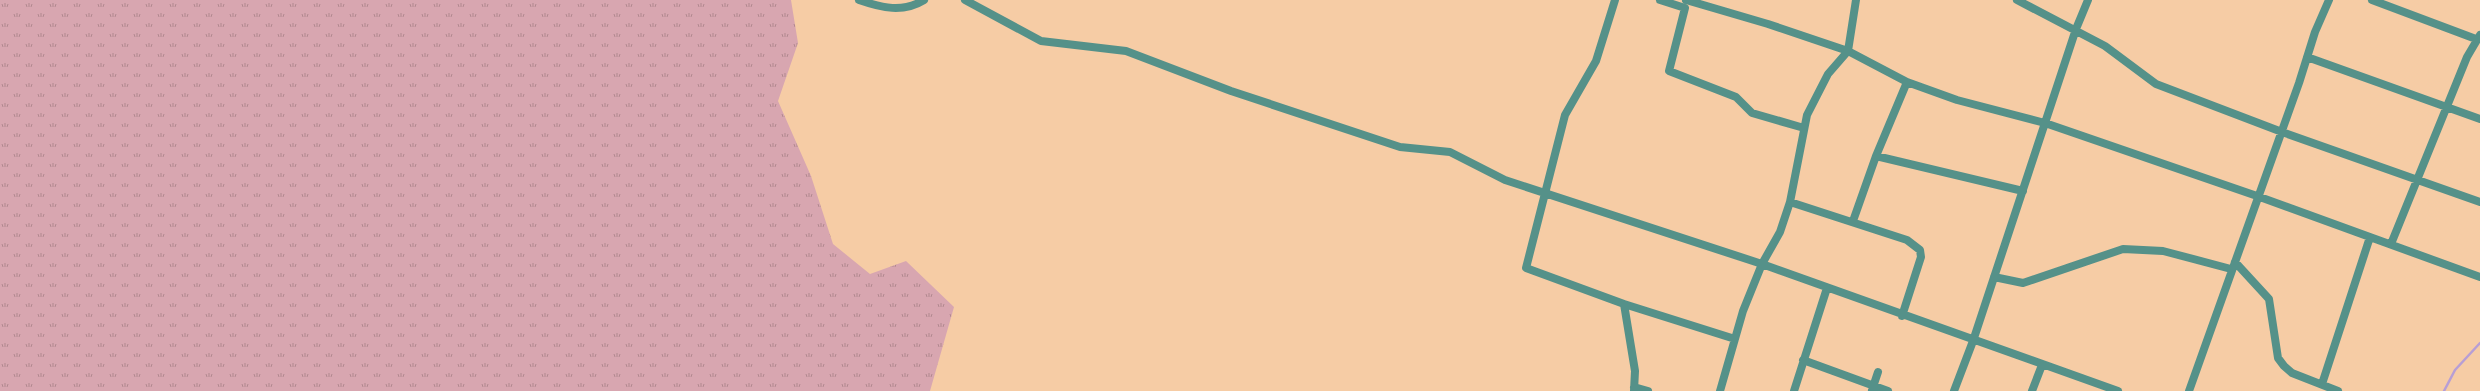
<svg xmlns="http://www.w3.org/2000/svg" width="2480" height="391" viewBox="0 0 2480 391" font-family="Lora,serif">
  <defs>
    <pattern id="grass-tufts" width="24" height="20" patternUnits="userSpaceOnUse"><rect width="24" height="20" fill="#d8a6b0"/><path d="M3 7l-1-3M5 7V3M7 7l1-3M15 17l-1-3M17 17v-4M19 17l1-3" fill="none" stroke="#b1888f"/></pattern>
  </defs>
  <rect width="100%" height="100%" fill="#f6cca5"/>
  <path fill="url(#grass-tufts)" d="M0,0H791L798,43L778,101L811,176L833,244L870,274L906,261L954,307L930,391H0Z"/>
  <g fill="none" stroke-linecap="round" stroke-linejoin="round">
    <path stroke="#b79ed5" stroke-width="2.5" d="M2444,391L2455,370L2480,343"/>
    <path stroke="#559189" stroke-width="8" d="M859,0C882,8 903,13 924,0
      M965,0L1041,41L1126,51L1231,91L1400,147L1450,152L1505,180L1762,264L2118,391
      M1615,0L1596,61L1565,115L1526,268L1624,304L1635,371L1634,391
      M1660,0L1685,8L1669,71L1736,97L1752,113L1804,128
      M1686,0L1768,24L1848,51L1907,82L1957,100L2045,123L2257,196L2480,277
      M2017,0L2105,46L2156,84L2282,132L2480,202
      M2372,0L2476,39
      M2307,57L2480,119
      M1876,156L1907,82
      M1790,202L1907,240L1920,250L1921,257L1902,316
      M1853,221L1876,156L2023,191
      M2391,244L2467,57L2480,35
      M2235,262L2269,299L2278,358L2284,366L2292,373L2338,391
      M1994,277L2023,283L2123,249L2163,251L2231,269
      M1624,304L1735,339
      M1803,360L1888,391
      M2322,384L2370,237
      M1634,387L1648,391
      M1872,390L1878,372
      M1720,391L1743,311L1762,264L1780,232L1790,202L1807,115L1828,74L1848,51L1856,0
      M1794,391L1827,288
      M1954,391L1973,341L2076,29L2088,0
      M2032,391L2042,365
      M2189,391L2299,83L2315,32L2329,0"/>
  </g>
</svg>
